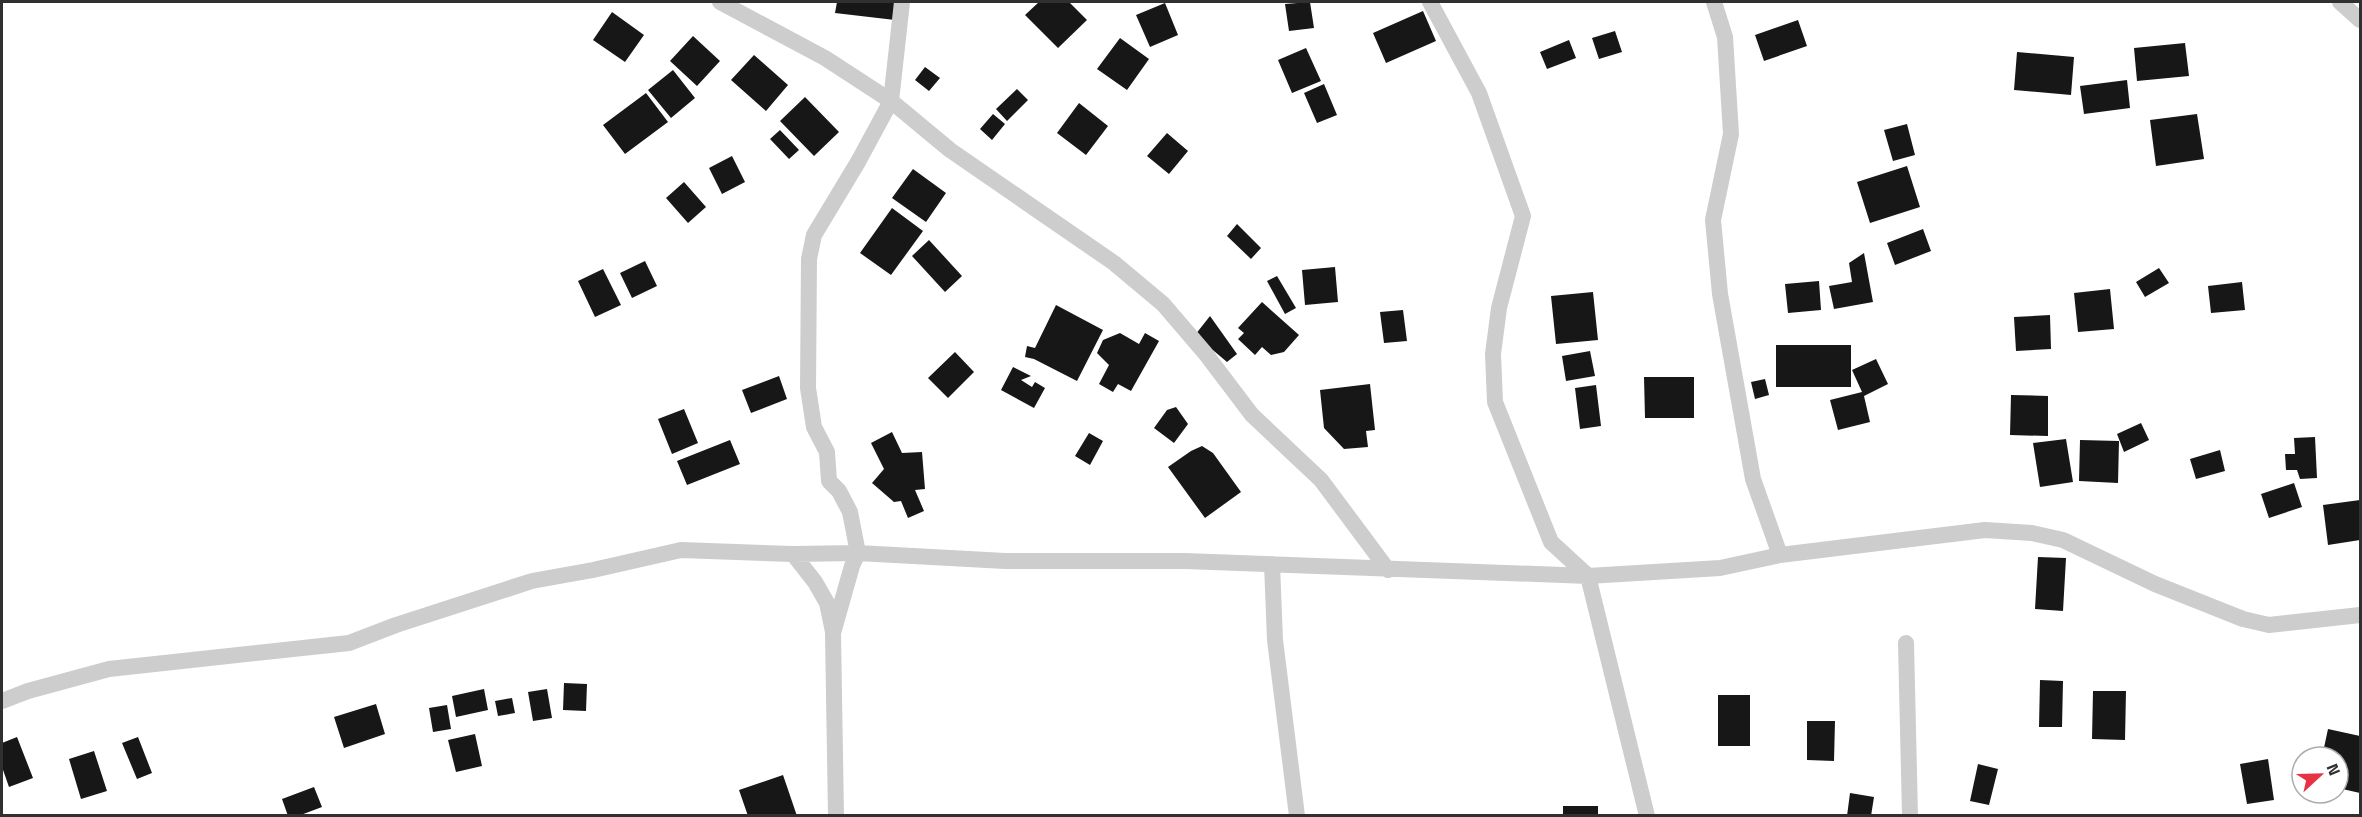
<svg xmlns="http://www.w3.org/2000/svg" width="2362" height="817" viewBox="0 0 2362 817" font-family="'Titillium Web',sans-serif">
  <rect width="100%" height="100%" fill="#fff"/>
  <path fill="#171717" d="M837,2H897L895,20L835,13Z
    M1039,2H1069L1087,20L1058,48L1025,15Z
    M1310,2L1314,28L1289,31L1285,4Z
    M1165,3L1178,35L1150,47L1136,15Z
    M1423,11L1436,41L1386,63L1373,33Z
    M612,12L644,35L625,62L593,40Z
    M1798,20L1807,46L1764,61L1755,35Z
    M1615,31L1622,52L1599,59L1592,38Z
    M693,36L720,61L697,86L670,61Z
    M1120,38L1149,59L1127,90L1097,69Z
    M1569,40L1576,58L1547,69L1540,52Z
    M2185,43L2189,76L2137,81L2134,48Z
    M1306,48L1321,81L1292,93L1278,60Z
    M2017,52L2074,57L2071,95L2014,90Z
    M754,55L788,85L766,111L731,80Z
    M925,67L940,78L929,91L915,80Z
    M673,70L695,98L671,118L648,90Z
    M2127,80L2130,108L2084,114L2080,86Z
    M1324,84L1337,115L1317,123L1304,93Z
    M1017,89L1028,100L1007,121L996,109Z
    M646,93L668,122L625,154L603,125Z
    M805,97L839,132L814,156L780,121Z
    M1079,103L1108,126L1086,155L1057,133Z
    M993,114L1005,124L992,140L980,129Z
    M2197,114L2204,159L2156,166L2150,120Z
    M1907,124L1915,155L1893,161L1884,130Z
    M780,130L799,150L789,159L770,139Z
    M1167,133L1188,151L1169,174L1147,156Z
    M732,156L745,182L722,194L709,168Z
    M1907,166L1920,207L1870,223L1857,182Z
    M913,169L946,193L926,222L892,198Z
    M684,182L706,207L688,223L666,198Z
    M892,208L923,231L891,275L860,253Z
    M1237,224L1261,248L1251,259L1227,236Z
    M1923,229L1931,251L1895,265L1887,243Z
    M929,240L962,276L945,292L912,256Z
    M1864,253L1873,302L1834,309L1829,286L1852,282L1849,263Z
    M645,261L657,286L632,298L620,273Z
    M1335,267L1338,302L1305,305L1302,270Z
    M2159,268L2169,283L2145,297L2136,282Z
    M603,269L621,305L595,317L578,281Z
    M1277,276L1296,308L1285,314L1267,281Z
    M1819,281L1821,310L1788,313L1785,284Z
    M2242,282L2245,310L2211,313L2208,286Z
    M2110,289L2114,329L2078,332L2074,293Z
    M1593,292L1598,340L1556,344L1551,296Z
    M1262,302L1299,335L1284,352L1271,355L1262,347L1255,355L1238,339L1244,333L1238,328Z
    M1056,305L1103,330L1077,381L1034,359L1025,357L1027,346L1035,348Z
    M1403,310L1407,341L1384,343L1380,312Z
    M2050,315L2051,349L2016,351L2014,317Z
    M1210,316L1237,354L1227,362L1195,335Z
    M1120,333L1139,344L1145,333L1159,341L1131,391L1118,384L1113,392L1099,384L1109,365L1097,353L1103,340Z
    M1776,345H1851V387H1776Z
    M1590,351L1595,376L1566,381L1562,356Z
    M955,352L974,372L948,398L928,378Z
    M1876,359L1888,384L1864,396L1870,422L1838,430L1830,400L1862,392L1852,370Z
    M1013,367L1031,376L1021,380L1032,387L1035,382L1045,388L1034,408L1001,390Z
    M779,376L787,399L751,413L742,390Z
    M1644,377H1694V418H1645Z
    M1765,379L1769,395L1755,399L1751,382Z
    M1370,384L1375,430L1366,431L1368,447L1344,449L1324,428L1320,390Z
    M1596,385L1601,426L1580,429L1575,388Z
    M2011,395L2048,396V436L2010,435Z
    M1176,407L1188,424L1174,443L1154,428L1167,410Z
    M684,409L698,443L672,454L658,419Z
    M2141,423L2149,440L2124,452L2117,434Z
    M892,432L902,453L922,452L925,489L915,490L924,511L908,518L901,501L894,502L872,483L884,469L871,443Z
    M1089,433L1103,441L1090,465L1075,456Z
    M2315,437L2317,478L2300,479L2297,470H2286L2285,454H2295L2294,438Z
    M2066,439L2073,482L2040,487L2033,443Z
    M730,440L740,464L687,485L677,461Z
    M2080,440L2119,441L2118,483L2079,481Z
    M1202,446L1213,453L1241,492L1205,518L1168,467L1191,451Z
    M2220,450L2225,471L2196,479L2190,459Z
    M2294,483L2302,507L2269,518L2261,494Z
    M2360,500V540L2328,545L2323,505Z
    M2038,557L2066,558L2063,611L2035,609Z
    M2040,680L2063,681L2062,727H2039Z
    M564,683L587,684L586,711L563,710Z
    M484,689L488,710L456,717L452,696Z
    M547,689L552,718L533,721L528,692Z
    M2093,691H2126L2125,740L2092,739Z
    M1718,695H1750V746H1718Z
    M512,698L515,713L498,716L495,701Z
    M376,704L385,734L344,748L334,717Z
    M447,705L451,729L433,732L429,708Z
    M1807,721H1835L1834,761L1807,760Z
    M2328,729L2360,736V793L2338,788V757H2322Z
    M475,734L482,766L456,772L448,740Z
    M17,737L33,778L9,787L2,767V743Z
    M138,737L152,773L137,779L122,743Z
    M94,751L107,791L81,799L69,759Z
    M2268,759L2274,800L2247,804L2240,764Z
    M1978,764L1998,769L1989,805L1970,801Z
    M783,775L797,816H748L739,790Z
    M314,787L322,807L298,816H288L282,799Z
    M1850,793L1874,797L1871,816H1847Z
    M1563,806H1598V816H1563Z"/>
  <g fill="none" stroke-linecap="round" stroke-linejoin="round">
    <path stroke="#cdcdcd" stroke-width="16" d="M720,2L825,58L891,101L950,150L1114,263L1163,304L1205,353L1252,415L1321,480L1388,570
      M1430,2L1479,93L1523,216L1499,308L1493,354L1495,402L1551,542L1588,576L1647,816
      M1714,2L1725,37L1731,134L1713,220L1720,294L1753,479L1780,555
      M2340,2L2360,20
      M793,554L815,582L827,603L833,632
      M1272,564L1275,640L1297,816
      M1906,643L1910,816
      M2,701L28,691L109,669L349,643L396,625L532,581L593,570L681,550L793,554L858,553L1005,561H1185L1588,576L1720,568L1780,555L1985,530L2032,533L2063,540L2155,584L2243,619L2269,625L2360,615
      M836,816L833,633L852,566L858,553L850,512L839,491L829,481L827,452L814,427L808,388L809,259L814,235L858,162L891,101L902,2"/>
  </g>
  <rect width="2362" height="817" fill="none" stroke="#303030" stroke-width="6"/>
  <g transform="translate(2320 775) rotate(68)"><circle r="28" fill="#ffffff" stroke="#acacac" stroke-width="1.5"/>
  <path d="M0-4.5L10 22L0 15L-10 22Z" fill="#e73245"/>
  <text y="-9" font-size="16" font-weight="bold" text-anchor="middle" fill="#303030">N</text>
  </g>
</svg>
